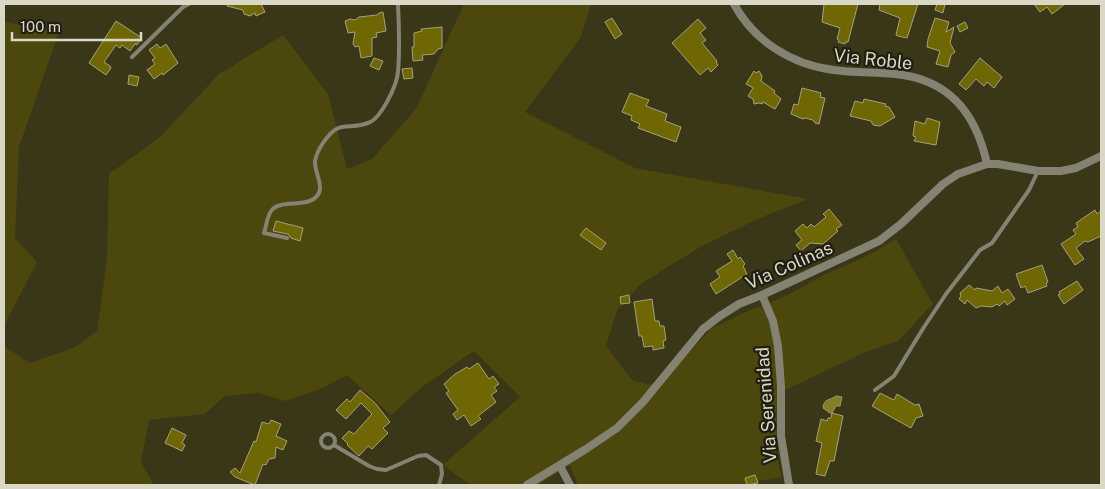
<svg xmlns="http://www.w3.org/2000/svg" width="1105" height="489" viewBox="0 0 1105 489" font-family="'Public Sans',sans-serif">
  <rect width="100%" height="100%" fill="#393717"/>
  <path fill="#4c470c" d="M464,4H591L581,37L525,112L635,168L808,199L762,217L702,246L642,283L617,310L606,346L633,381L658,386L712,328L750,310L786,296L824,275L867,256L896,239L933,304L898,341L863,353L777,394L776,455L782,477L746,483L744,485H578L570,465L538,485H471L443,465L520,397L474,351L422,387L391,415L347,375L323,388L285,401L258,393L225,396L205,414L149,420L141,462L154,485H4V346L30,363L75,347L97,331L107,259L109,174L160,137L219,74L283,35L328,94L347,169L372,159L416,109Z
    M4,22L59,32L19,147L15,238L37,262L4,326Z"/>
  <path fill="#857e28" stroke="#9e9957" d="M836,396L842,397L840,406H836L832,413H830L823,408C824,398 829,401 836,396Z"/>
  <path fill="#6f6704" stroke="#a4a27f" d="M227,4H261L265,12L256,16L255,13L250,16L244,14L243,10L227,6Z
    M824,4H858L848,42H845V44L838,42L839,40L837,39L840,28L822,22Z
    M880,4H918L907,38L898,36L896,35L900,18L879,10Z
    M937,4H945L943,13L935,10Z
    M1034,4H1065L1052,14L1047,7L1040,12Z
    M383,12L386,31L376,33L377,37L372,38V56L361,58L359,46L355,47L353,44L355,32L348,33L345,21L350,19L355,20L359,17L377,15L379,13Z
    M612,18L622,34L615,39L605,22Z
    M935,18L949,22L946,32L954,27L950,43L955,52L951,55L948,67L936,64L940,51L927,47L928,39Z
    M698,19L706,28L700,33L706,40L702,43L717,61L716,62L718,65L711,72L708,68L700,75L672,43Z
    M116,21L142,38L137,45L135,44L130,51L122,45L120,48L116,45L104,62L110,66L111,68L106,75L89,63Z
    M965,22L968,28L960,32L957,26Z
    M442,27V48L438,49L434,54L422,55L423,60L413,61L412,47H414V33L422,31L421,29Z
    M157,44L160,48L166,44L178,63L163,75L162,73L154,79L147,70L155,64L152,60L155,58L149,50Z
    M374,58L383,61L379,70L370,66Z
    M980,58L1002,77L994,88L987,82L984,86L976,79L966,90L959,84Z
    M412,68L413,78L404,79L402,69Z
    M754,71L756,73L759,71L762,76L761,81L775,91L774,93L781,99L775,109L763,102L762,104L759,103L754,104L753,99L748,96L753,88L746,84Z
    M129,75L139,77L137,86L128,84Z
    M802,88L821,93L820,97L825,98L819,124L815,123L813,120L805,118L803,119L791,114L794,104L798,105Z
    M630,93L649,100L646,106L667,114L665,121L681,127L676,142L638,128L640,124L631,120L632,116L622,112Z
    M864,99L886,104L885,106L889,107L895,117L880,126L873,125L871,121L850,116L855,101L863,103Z
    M927,118L940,122L936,145L914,141L916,137L913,136L915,121L925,124Z
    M829,209L842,225L836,229L838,231L823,244L810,243L801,251L796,245L802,240L795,231L803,224L807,228L811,224L814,227L826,217L823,214Z
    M1095,210L1097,214L1101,211V236L1088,242L1085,241L1076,248L1084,259L1075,265L1061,244L1076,234L1073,230L1078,227L1076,223Z
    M276,221L303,228L300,241L291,238L288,234L273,231Z
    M586,228L606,243L601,250L580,235Z
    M733,250L738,259L740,257L745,264L743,266L747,274L716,294L710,284L720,277L716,271L732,261L727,254Z
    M1042,265L1048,282L1046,283L1047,286L1028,293L1025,286L1021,288L1016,274Z
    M1077,281L1083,290L1064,304L1058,295L1060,294L1059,292Z
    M969,285L975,290L976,288L992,291L998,286L1002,293L1008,289L1015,299L1007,305L1005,301L999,306L997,304L992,307L981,306L976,308L967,300L965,304L959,299L961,296L960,293Z
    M629,295L630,303L621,304L620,297Z
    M652,299L655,321H659L660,326H664L666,340L663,341L664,348L653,350V346L644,347L642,336H639L634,302Z
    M478,363L489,379L493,376L499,384L494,387L497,391L491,395L496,402L478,416L481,419L471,426L464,415L457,420L453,414L458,410L446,393L449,391L444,384L455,374L467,367L469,369Z
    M360,390L375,403L390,422L383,428L388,433L372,449L368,446L359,456L347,445L348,444L342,438L349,431L354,434L372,414L361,403L346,419L336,410L347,399L350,402Z
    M880,393L894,400L897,394L915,405L919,404L923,416L916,418L911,428L893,418L872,406Z
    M832,413L843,416L834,461H830L825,476L816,474L822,443L816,441L821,419L827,421L828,418H831Z
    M271,420L281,424L276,436L287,441L283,450L276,447L275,458L269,459L266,465L263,464L255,485L235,477L230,472L235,468L240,473L254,441L256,442L262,422L269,424Z
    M172,428L186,435L182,443L185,445L182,451L165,443Z
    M755,475L758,483L747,485L745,478Z"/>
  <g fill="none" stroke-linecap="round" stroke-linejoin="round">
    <path stroke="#838273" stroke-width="4" d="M132,57L183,7L189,4
      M287,238L264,233C266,227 267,217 271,211C279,199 305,208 316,197C326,188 314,172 315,161C316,155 319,149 323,143C340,118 346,131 368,123C381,119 397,85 398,72C400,50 399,26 398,4
      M875,390L894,376L924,327L946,294L980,250L992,243L1029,190L1038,171
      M321 441a7 7 0 1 1 14 0a7 7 0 1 1-14 0Z
      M334,445L369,466L377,469L386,470L418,456L426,455L441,465L442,474L439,485"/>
    <path stroke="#838273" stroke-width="8" d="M734,4C754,41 792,65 834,70C854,73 874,72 895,74C949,79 976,113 987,164
      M762,295L773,321L778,346L781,386V436L789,485
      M560,466L570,485
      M527,485L586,449L617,428L643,402L703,329L720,316L739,304L762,295L879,241L901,224L943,184L958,174L987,164H998L1038,171H1061L1076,168L1101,156"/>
  </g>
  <g text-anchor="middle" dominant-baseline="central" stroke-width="4.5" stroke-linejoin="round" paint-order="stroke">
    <g font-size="18" fill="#d9d8c6" stroke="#1f1e10">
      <text transform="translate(873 59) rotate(6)">Via Roble</text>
      <text transform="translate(789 265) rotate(-24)">Via Colinas</text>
      <text transform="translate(766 405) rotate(-94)">Via Serenidad</text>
    </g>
  </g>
  <rect width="1105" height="489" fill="none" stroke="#d9d8c6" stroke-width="10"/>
  <path d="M12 32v8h129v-8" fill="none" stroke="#d9d8c6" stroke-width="2.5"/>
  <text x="20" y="32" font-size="15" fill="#d9d8c6" stroke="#1f1e10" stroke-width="4" paint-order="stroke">100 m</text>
</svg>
